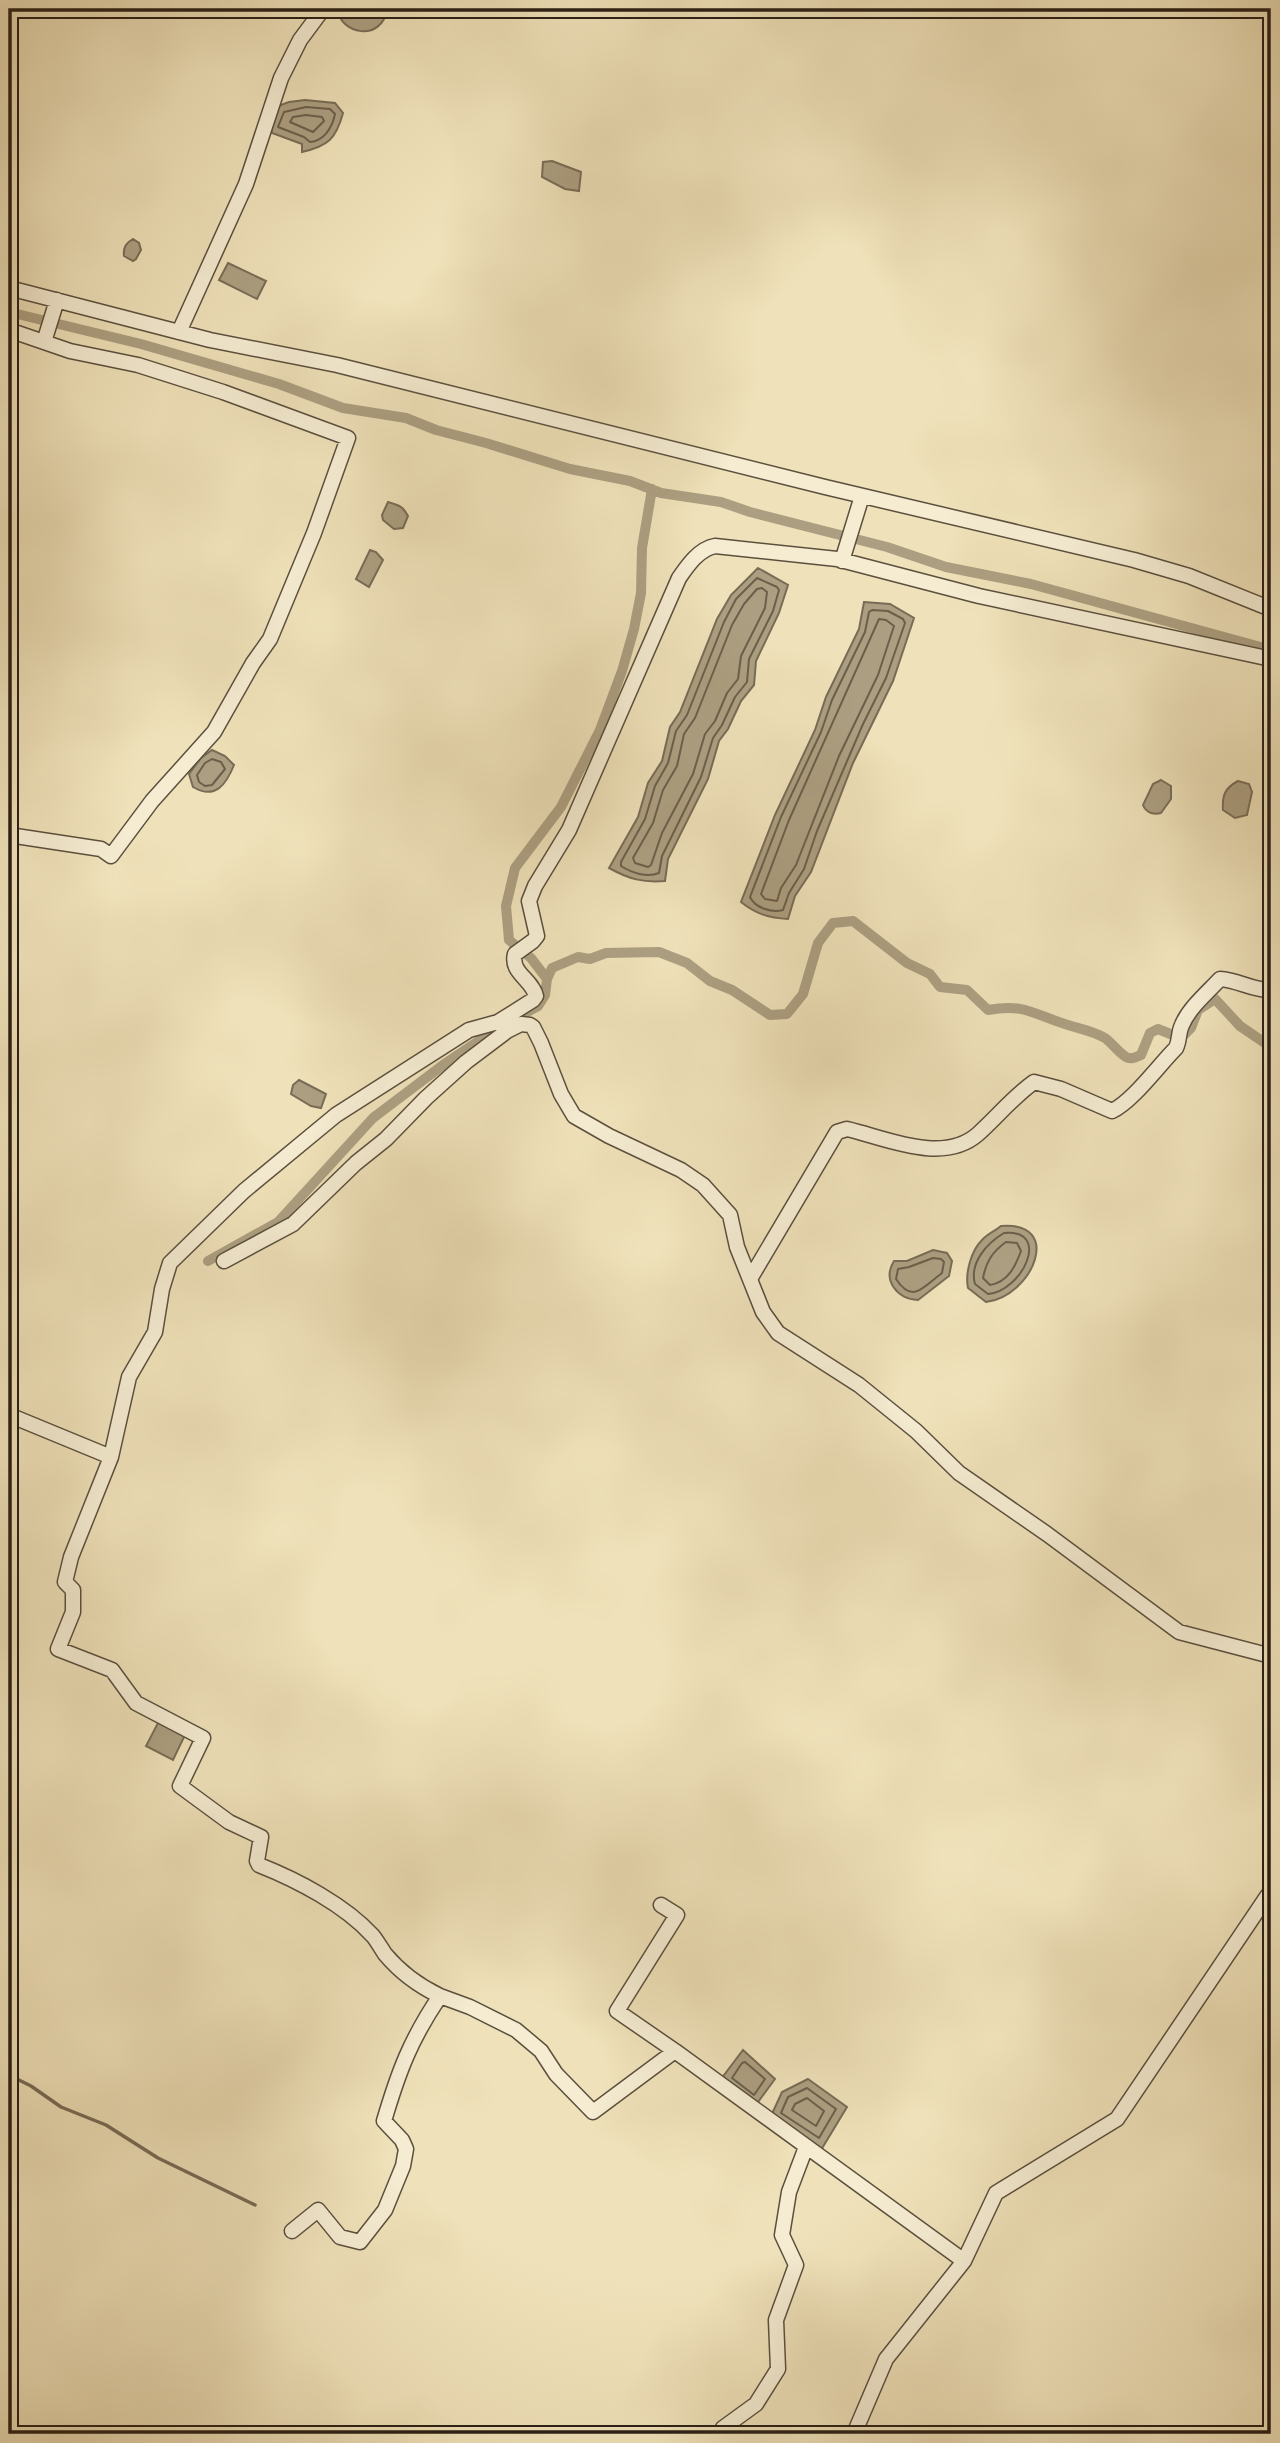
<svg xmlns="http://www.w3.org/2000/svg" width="1280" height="2443" viewBox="0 0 1280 2443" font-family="'IM FELL English',serif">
  <rect width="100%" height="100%" fill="#efe1b9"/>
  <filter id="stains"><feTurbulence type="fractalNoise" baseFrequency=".00286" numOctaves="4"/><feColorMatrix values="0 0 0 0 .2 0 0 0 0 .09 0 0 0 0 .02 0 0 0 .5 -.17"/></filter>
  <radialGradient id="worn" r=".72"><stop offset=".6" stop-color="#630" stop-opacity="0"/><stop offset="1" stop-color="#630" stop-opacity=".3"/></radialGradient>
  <path fill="#ac9f81" stroke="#786c56" stroke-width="2" d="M338,9H387C382,43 339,34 338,9Z
    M305,100L335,103L343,113C336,139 328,146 302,152V144L272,133L270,126L278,106L289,102Z
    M552,161L581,172L579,191L565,189L542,177L543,162Z
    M133,239L139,243L141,250L136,259L133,261L124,256C123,247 126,243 133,239Z
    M228,263L266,281L257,299L219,280Z
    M388,502C398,505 403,506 408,516L403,528L394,529L383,520L382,515Z
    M370,550L376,552L383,560L369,587L356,579Z
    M758,568L788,585L779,613L756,661L754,685L741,701L728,729L719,741L708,779L668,859L665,881C643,883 629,879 609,868L638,817L648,783L662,761L670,727L680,712L717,619L731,595Z
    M864,602L890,604L914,618L893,681L853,763L811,872L795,896L788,919C769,918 756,914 741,902L775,815L815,730L826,697L859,629Z
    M212,750L225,756L234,765C226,785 215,800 193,787L189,774L201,758Z
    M1161,780L1171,786V799L1161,813C1154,815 1146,813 1143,805L1153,784Z
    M1238,781L1249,784L1252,792L1247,815L1235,818L1223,810C1222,795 1225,788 1238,781Z
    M299,1080L326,1094L321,1108L311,1106L291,1094L293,1085Z
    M1001,1226C1064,1221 1033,1296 986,1302L968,1288C965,1273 971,1251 982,1240C987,1234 995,1231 1001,1226Z
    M933,1250L947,1253L952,1261L949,1276L918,1300C897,1299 882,1280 894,1261H907Z
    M159,1721L185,1735L173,1760L146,1746Z
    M743,2050L775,2079L758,2102L752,2103L721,2079Z
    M808,2079L847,2107L821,2150L771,2116L782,2092Z"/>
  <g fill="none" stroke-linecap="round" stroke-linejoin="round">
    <path stroke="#6b5f4b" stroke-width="2" d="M306,107L330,109L335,114C332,128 324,141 310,142L304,137L278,127L284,112Z
      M306,115L322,117L324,121L313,132L290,122L293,117Z
      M757,578L777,587L779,590L773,611L749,659L747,682L735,697L722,725L713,738L701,777L662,856L659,873C647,878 632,873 621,866V862L645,819L655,786L668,763L676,731L687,715L724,622L736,599Z
      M762,588L767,592L765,608L741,656L738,679L727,693L715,721L705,734L693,774L662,833L651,865L648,867L635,863L633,858L653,823L663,790L677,766L684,734L695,718L732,625L744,604L757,589Z
      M872,610L888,611L903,619L905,623L886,678L863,724L817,831L804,869L789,893L783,910C772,913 755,908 750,897L781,817L821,732L832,700L865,632L869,612Z
      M879,619L886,620L894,626L878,675L839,756L796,865L781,888L777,901L765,899L761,894L789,820Z
      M212,759L221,762L225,769L212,785L205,786L199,782L197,775L205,763Z
      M1004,1233C1053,1229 1021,1292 988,1294L975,1284C969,1263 987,1243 1004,1233Z
      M1006,1242L1017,1243L1021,1251C1015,1267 1008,1282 990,1285L983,1278C986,1262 992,1252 1006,1242Z
      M933,1258L941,1259L944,1262L942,1273C924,1286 913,1305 896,1279L898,1269L909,1267Z
      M745,2062L765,2079L754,2095L732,2078L742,2063Z
      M807,2088L836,2109L819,2138L781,2113L788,2097Z
      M807,2098L824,2111L816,2126L792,2110L795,2104Z"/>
    <path stroke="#786c56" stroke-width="3.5" d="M9,2075L31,2086L61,2107L106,2125L158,2158L255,2205"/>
    <path stroke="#ac9f81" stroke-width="10" d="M9,312L141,344L279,384L343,408L406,418L436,430L486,443L570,469L630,481L661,493L721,502L750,512L887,547L946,567L1031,584L1271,650
      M547,979L531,958L509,940L506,906L515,868L561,807L600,730L622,671L634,629L641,593L642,548L652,489
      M1184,1035L1191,1028L1198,1010L1215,999L1240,1026L1271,1047
      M208,1261L278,1222L373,1118L443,1065L498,1028L538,1006L545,995L547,979L552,968L578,957L590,959L606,953L659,952L687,963L710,981L732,990L770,1015L787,1014L803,994L818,943L833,923L853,921L907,963L930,974L940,987L967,990L988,1010C1026,1003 1034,1015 1068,1025C1081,1029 1093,1031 1105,1038C1112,1043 1118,1052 1126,1057C1131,1060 1136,1057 1141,1055L1150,1033L1158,1029L1178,1037"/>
    <defs>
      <path id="minor" d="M9,288L210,340L337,365L825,487L1134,560L1189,576L1271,609
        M9,330L70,351L138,365L223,392L348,438L314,533L270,639L253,663L214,732L152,801L111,856L101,849L9,835
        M179,332L246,184L281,78L300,40L323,9
        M44,342L57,300
        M842,561L862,496
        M224,1261L293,1224L356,1163L386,1139L426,1098L466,1062L507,1031L521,1024L530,1025L533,1027L541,1043L561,1094L574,1116L609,1136L681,1170L703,1185L730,1215L737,1247L763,1312L778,1333L859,1385L916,1431L959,1473L1047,1534L1179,1632L1271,1656
        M750,1279L837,1132L847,1129C886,1138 943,1165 978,1134C997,1117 1013,1097 1034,1082L1061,1089L1112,1111C1132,1102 1159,1065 1176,1048C1180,1040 1178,1033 1182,1025C1189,1008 1207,993 1220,979C1238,980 1254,991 1271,990
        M9,1415L111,1457
        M661,1905L677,1915L617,2011L675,2051
        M440,1996C419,1986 400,1972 385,1954C381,1948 377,1941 373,1936C345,1905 297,1880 259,1865L257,1861L261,1837L229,1822L180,1786L203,1738L136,1703L112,1670L58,1649L73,1612V1590L65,1582L71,1557L111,1457L129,1377L155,1332L162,1289L170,1263L244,1191L336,1115L469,1030L498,1022L533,1000L536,996C532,979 510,973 515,954L533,941L537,936L529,901L535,886L569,830L679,578C688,565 699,549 715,546L837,559L979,596L1271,659
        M292,2231L318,2210L340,2237L360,2242L385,2210L403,2166L406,2149L402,2140L384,2121C399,2070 411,2039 440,1996L470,2007L516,2030L541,2051L556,2074L593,2112L675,2051L964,2261
        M721,2434L723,2428L756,2404L778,2369L776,2320L796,2265L782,2235L789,2192L806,2147
        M854,2434L886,2359L964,2261L996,2193L1117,2119L1268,1895L1271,1897"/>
    </defs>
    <use href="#minor" stroke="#5b503e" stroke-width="17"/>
    <use href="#minor" stroke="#f5ecd2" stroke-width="14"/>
  </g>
  <rect width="1280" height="2443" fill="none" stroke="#efe1b9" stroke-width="35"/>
  <rect x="10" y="10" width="1259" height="2422" fill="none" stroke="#2a1f15" stroke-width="3.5"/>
  <rect x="18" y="18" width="1245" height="2408" fill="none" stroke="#2a1f15" stroke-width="2"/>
  <rect width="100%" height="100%" filter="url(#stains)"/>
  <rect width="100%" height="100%" fill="url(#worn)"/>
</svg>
